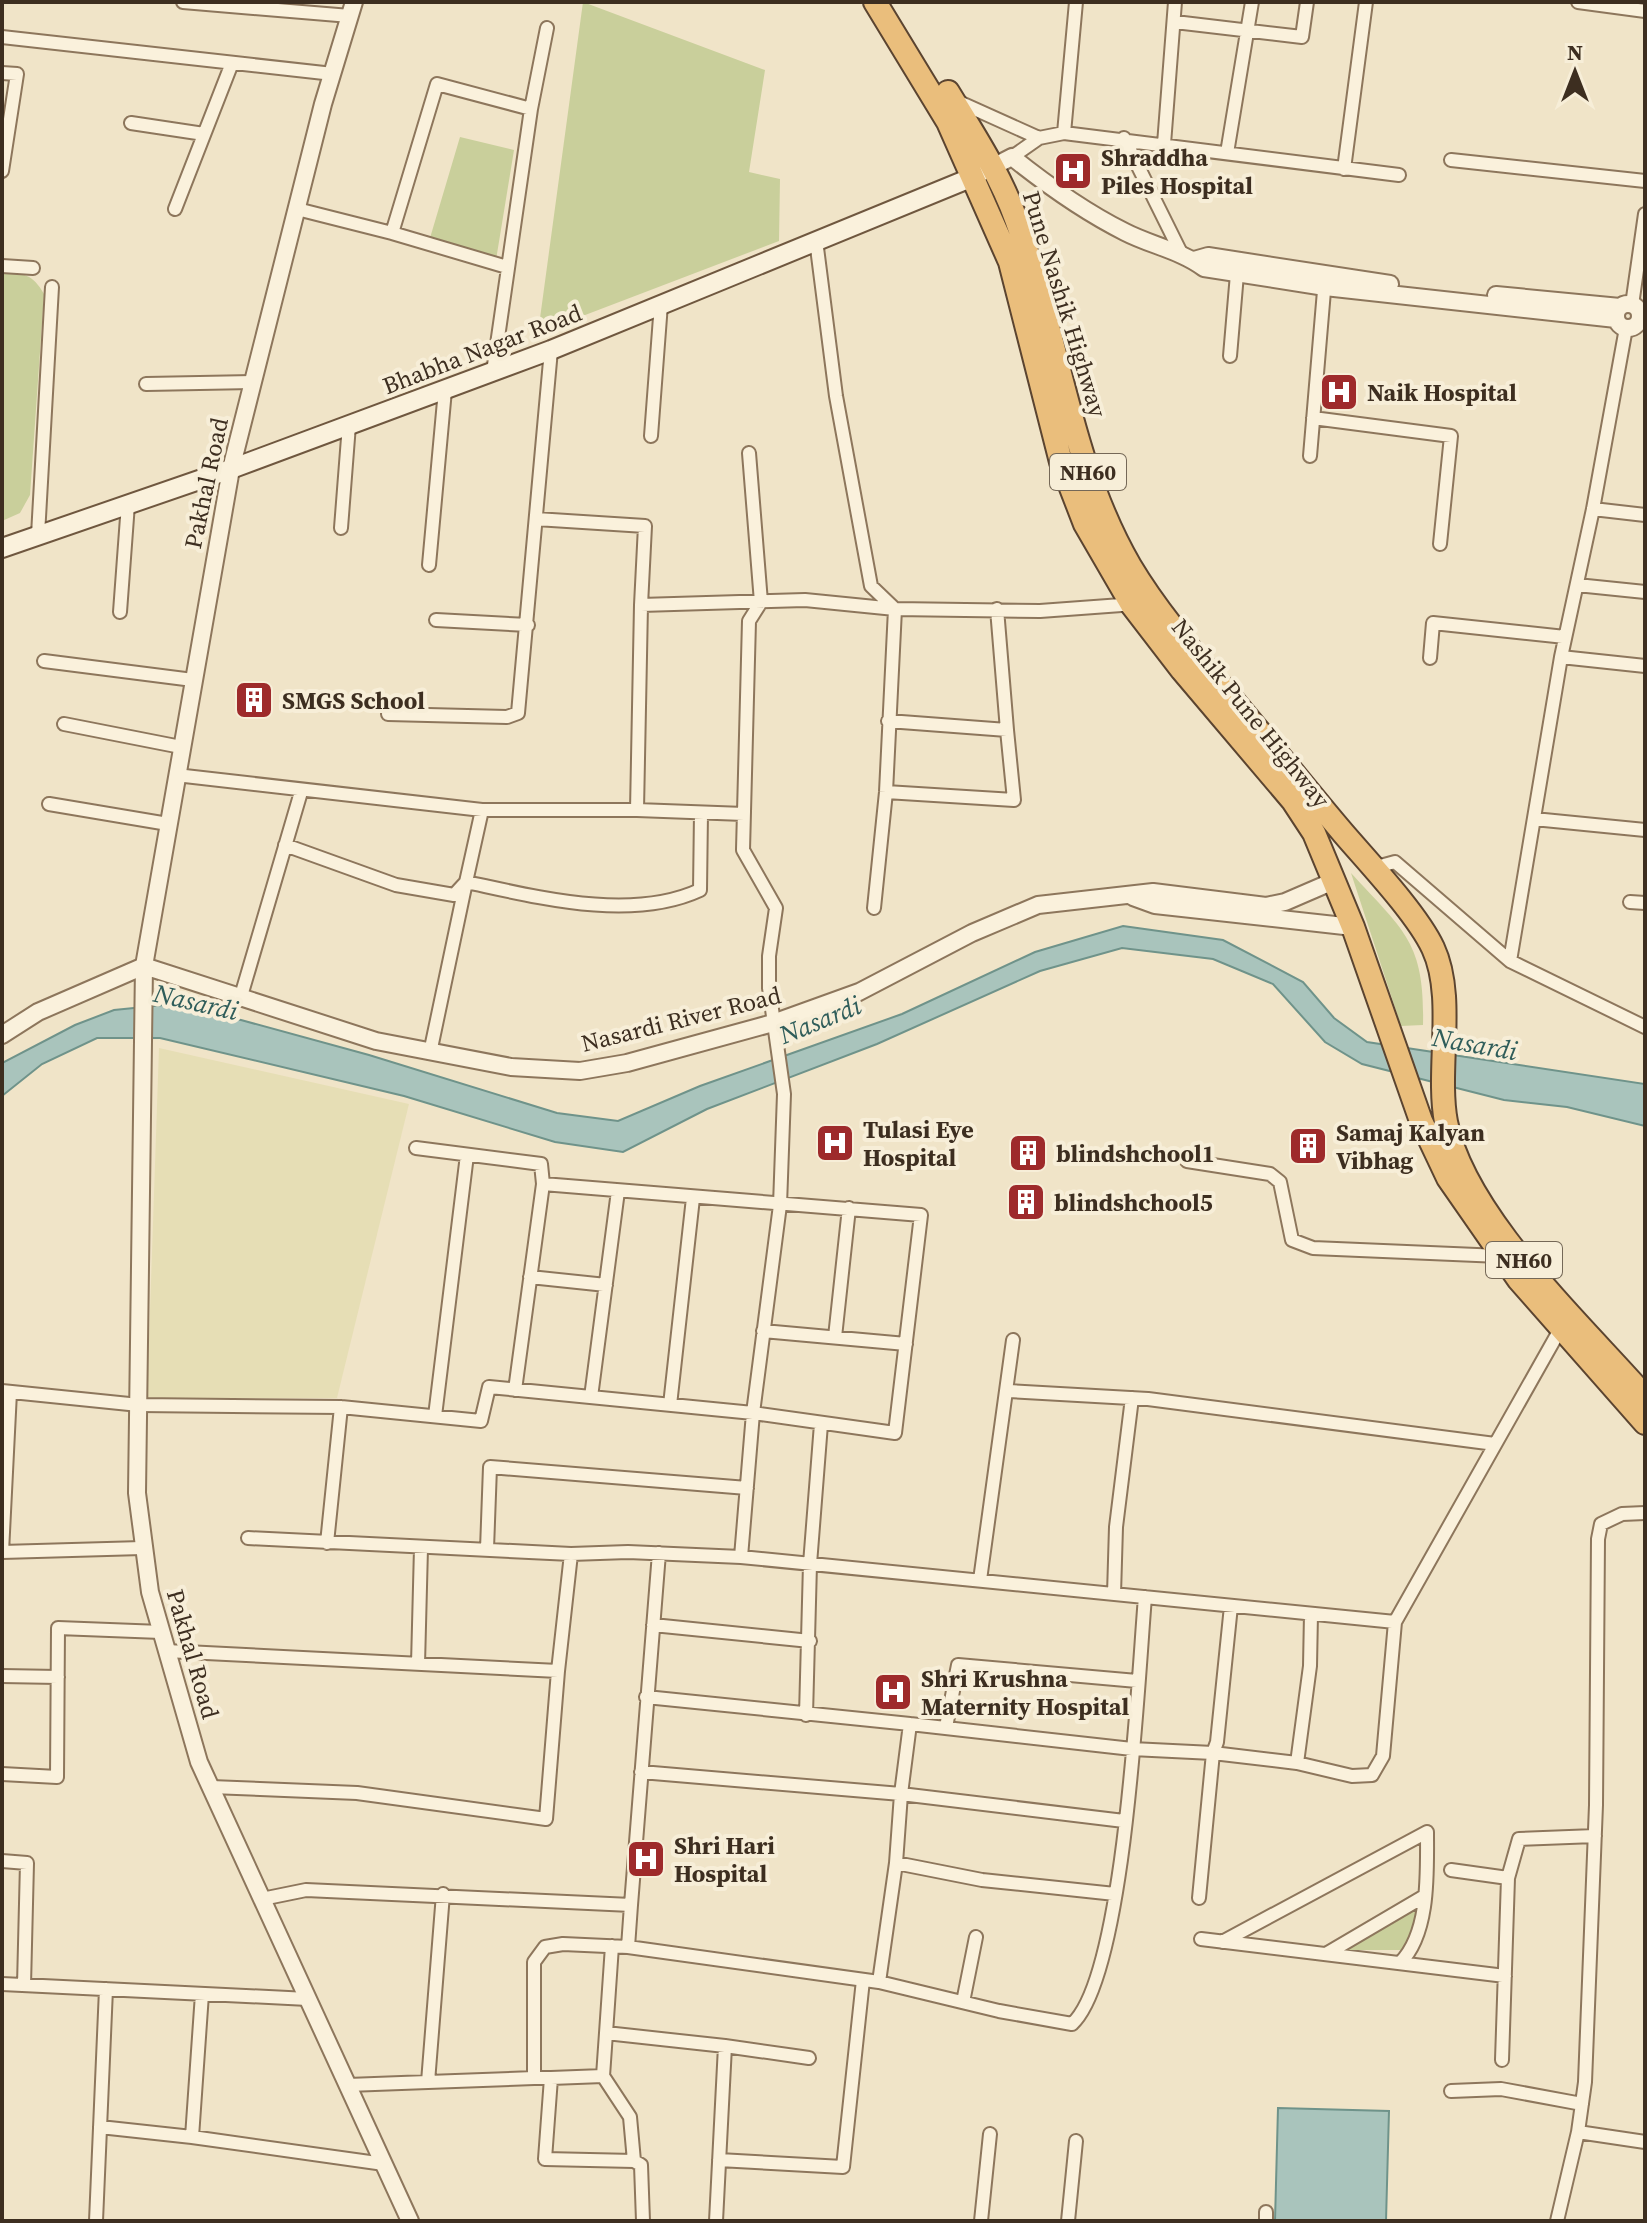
<svg xmlns="http://www.w3.org/2000/svg" width="1647" height="2223" viewBox="0 0 1647 2223" font-family="'Source Serif 4',serif">
  <rect width="100%" height="100%" fill="#f0e4c8"/>
  <path fill="#e6deb5" d="M159,1048L409,1104L337,1398H147Z"/>
  <path fill="#c9cf9b" d="M583,2L765,70L749,172L780,179L779,241L538,333Z
    M460,137L514,150L496,260L430,238Z
    M2,272C23,273 33,274 44,294L30,495L20,513L2,521Z
    M1351,873C1404,931 1425,942 1423,1025L1401,1026Z
    M1420,1905L1411,1945L1405,1950H1340Z"/>
  <path fill="#a9c4bc" stroke="#6f938a" stroke-width="2" d="M1123,926L1223,940L1303,982L1334,1018L1367,1042L1645,1084V1126L1567,1107L1504,1100L1362,1064L1325,1042L1273,984L1213,959L1122,948L1040,971L877,1044L707,1109L623,1152L555,1142L404,1096L160,1038H97L42,1064L2,1096V1063L75,1025L114,1010L164,1005L241,1020L369,1055L557,1113L618,1121L700,1086L902,1014L1035,952Z
    M1278,2108L1389,2111L1386,2221H1275Z"/>
  <g fill="none" stroke-linecap="round" stroke-linejoin="round">
    <defs>
      <path id="minor" d="M183,2L350,16
        M1578,2L1645,11
        M1175,22L1302,37L1307,2
        M2,37L333,74
        M2,73L17,74L2,171
        M959,102L1039,138
        M131,123L204,134
        M1064,133L1076,2
        M1124,138L1183,257
        M1164,144L1175,2
        M1227,153L1252,2
        M1012,157L1039,138L1064,133L1399,175
        M1451,160L1645,181
        M1344,169L1366,2
        M175,209L232,63
        M297,209L392,233L507,267
        M392,233L437,84L531,109
        M816,240L836,396L871,586L895,609L1040,611L1135,604
        M2,266L33,268
        M1632,305L1645,214
        M1626,328L1593,509L1561,657L1645,666
        M1230,356L1237,274
        M493,372L531,109L547,28
        M146,384L253,382
        M1313,418L1451,436L1440,544
        M651,436L661,304
        M1310,456L1325,279
        M1593,509L1645,515
        M536,519L645,526L641,605
        M341,528L349,425
        M38,535L52,287
        M429,565L445,390
        M1577,585L1645,592
        M120,612L128,504
        M436,620L528,625
        M1430,658L1433,623L1565,637
        M44,661L193,680
        M388,714L507,717L518,713L551,350
        M888,721L1007,730L997,609
        M64,724L181,747
        M176,775L482,810H637L641,605L805,600L895,609L886,792L874,908
        M886,792L1014,800L1007,730
        M49,804L168,824
        M637,810L744,814
        M1534,819L1645,830
        M285,845L396,885L454,895L466,882L482,810
        M1373,868L1395,862L1510,961L1645,1027
        M1630,902L1645,903
        M1510,961L1561,657
        M241,996L301,792
        M430,1053L466,882C537,897 631,922 700,890L701,813
        M1187,1161L1270,1174L1280,1182L1292,1240L1313,1248L1500,1256
        M530,1277L606,1285
        M763,1331L906,1344
        M835,1337L849,1208
        M515,1390L543,1184
        M2,1391L139,1405L341,1407L481,1421L489,1387L753,1413L895,1433L921,1215L543,1184L541,1164L416,1148
        M1009,1391L1148,1399L1495,1444
        M591,1397L618,1191
        M670,1405L693,1198
        M435,1416L467,1155
        M1645,1513L1622,1514L1601,1524L1598,1539L1596,1805L1585,2082L1578,2132L1645,2142
        M248,1538L571,1554L628,1552L741,1557L1395,1622L1562,1326
        M327,1543L341,1407
        M487,1549L490,1467L747,1488
        M2,1552L10,1392
        M2,1552L142,1548
        M741,1557L753,1413L780,1205L784,1094L769,988V956L776,908L743,850L749,621L761,602L749,453
        M980,1580L1013,1340
        M1114,1594L1116,1527L1132,1398
        M653,1625L810,1641
        M166,1651L558,1671L571,1554
        M418,1664L421,1548
        M2,1676L58,1677
        M806,1715L810,1564L821,1424
        M910,1724L1132,1749L1213,1753L1217,1742L1231,1606
        M946,1727L958,1665L1137,1681
        M1297,1763L1310,1666L1311,1614
        M641,1772L901,1794L910,1724L646,1697
        M2,1774L57,1777L58,1628L161,1632
        M211,1787L357,1793L546,1819L558,1671
        M2,1861L27,1863L24,1985
        M896,1863L982,1880L1115,1894
        M1451,1870L1508,1878
        M1199,1898L1213,1753L1297,1763L1352,1776L1372,1775L1383,1756L1395,1622
        M262,1899L306,1890L631,1905L659,1553
        M1201,1939L1505,1976
        M1222,1942L1427,1832C1427,1872 1430,1933 1400,1963
        M612,1946L606,2033L725,2046L716,2221
        M628,1947L879,1982L999,2011L1072,2024C1125,1976 1138,1678 1145,1597
        M1326,1954L1423,1897
        M879,1982L896,1863L901,1794L1124,1821
        M2,1984L308,1999
        M202,1994L192,2137L384,2164
        M963,2002L976,1937
        M725,2046L809,2058
        M1502,2060L1508,1878L1519,1839L1595,1836
        M603,2076L630,2117L634,2161
        M534,2078H551L545,2159L634,2161L641,2165L643,2221
        M551,2078L603,2076L606,2033
        M428,2082L534,2078V1962L545,1947L563,1944L628,1947L631,1905
        M348,2085L428,2082L443,1894
        M1451,2091L1501,2089L1582,2104
        M100,2127L192,2137
        M719,2160L843,2167L863,1980
        M1266,2212V2221
        M96,2221L106,1989
        M981,2221L990,2134
        M1068,2221L1076,2141
        M1557,2221L1578,2132"/>
      <path id="tertiary" d="M354,2L323,104L231,469L144,966L137,1493L150,1592L199,1762L410,2221
        M973,177L1012,157C1047,185 1085,212 1125,232C1150,245 1182,251 1204,268L1325,287L1616,319
        M1194,260L1208,256L1390,284
        M1496,295L1620,307
        M1616 316a12 12 0 1 1 24 0a12 12 0 1 1-24 0Z
        M1133,897L1155,905L1353,927
        M2,1035L38,1012L144,966L376,1041L511,1067L580,1071L627,1063L773,1023L859,992L972,933L1038,905L1153,892L1266,906L1285,902L1336,880"/>
      <path id="secondary" d="M2,548L231,469L551,350L973,177"/>
      <path id="trunk" d="M875,2L948,122L1010,262L1061,462L1085,524L1132,605L1182,670L1293,801L1314,833L1353,927L1421,1121L1448,1178L1519,1280L1645,1423
        M948,92C973,133 1000,174 1016,219C1058,333 1068,459 1130,566C1161,618 1203,664 1242,711C1276,751 1309,793 1344,834C1369,863 1417,914 1433,948C1456,997 1436,1069 1446,1122C1464,1216 1582,1325 1645,1397"/>
    </defs>
    <use href="#minor" stroke="#8d765c" stroke-width="16"/>
    <use href="#tertiary" stroke="#8d765c" stroke-width="20"/>
    <use href="#secondary" stroke="#6f573f" stroke-width="22"/>
    <use href="#trunk" stroke="#5b4430" stroke-width="26"/>
    <use href="#minor" stroke="#faf1dc" stroke-width="12"/>
    <use href="#tertiary" stroke="#faf1dc" stroke-width="16"/>
    <use href="#secondary" stroke="#faf1dc" stroke-width="18"/>
    <use href="#trunk" stroke="#eabe7c" stroke-width="22"/>
  </g>
  <defs>
    <symbol id="hospital-square" viewBox="-11 -11 22 22"><rect x="-9" y="-9" width="18" height="18" rx="4" fill="#9e2a2b" stroke="#f7eed8"/><path d="M-5-5h3v3.5h4V-5h3V5h-3V1.5h-4V5h-3Z" fill="#fff"/></symbol>
    <symbol id="building-square" viewBox="-11 -11 22 22"><rect x="-9" y="-9" width="18" height="18" rx="4" fill="#9e2a2b" stroke="#f7eed8"/><path d="M-4-6H4V6H1V3H-1V6H-4ZM-2.5-4.3h1.7v1.8h-1.7ZM.8-4.3h1.7v1.8H.8ZM-2.5-1h1.7V.8h-1.7ZM.8-1h1.7V.8H.8Z" fill="#fff"/></symbol>
  </defs>
  <g fill-rule="evenodd">
    <use href="#hospital-square" x="1051" y="149" width="44" height="44"/>
    <use href="#hospital-square" x="1317" y="370" width="44" height="44"/>
    <use href="#building-square" x="232" y="678" width="44" height="44"/>
    <use href="#hospital-square" x="813" y="1121" width="44" height="44"/>
    <use href="#building-square" x="1286" y="1124" width="44" height="44"/>
    <use href="#building-square" x="1006" y="1131" width="44" height="44"/>
    <use href="#building-square" x="1004" y="1180" width="44" height="44"/>
    <use href="#hospital-square" x="871" y="1670" width="44" height="44"/>
    <use href="#hospital-square" x="624" y="1837" width="44" height="44"/>
  </g>
  <g text-anchor="middle" dominant-baseline="central" stroke-width="8" stroke-linejoin="round" paint-order="stroke">
    <g fill="#f7eed8" stroke="#756857" stroke-width="2">
      <rect x="1050" y="454" width="76" height="36" rx="6"/>
      <rect x="1486" y="1242" width="76" height="36" rx="6"/>
    </g>
    <g font-size="22" font-weight="bold" fill="#3d2e20">
      <text x="1088" y="472">NH60</text>
      <text x="1524" y="1260">NH60</text>
    </g>
    <g font-size="24" font-weight="bold" fill="#3d2e20" stroke="#f7eed8" text-anchor="start">
      <text x="1101" y="157">Shraddha<tspan x="1101" dy="28">Piles Hospital</tspan></text>
      <text x="1367" y="392">Naik Hospital</text>
      <text x="282" y="700">SMGS School</text>
      <text x="863" y="1129">Tulasi Eye<tspan x="863" dy="28">Hospital</tspan></text>
      <text x="1336" y="1132">Samaj Kalyan<tspan x="1336" dy="28">Vibhag</tspan></text>
      <text x="1056" y="1153">blindshchool1</text>
      <text x="1054" y="1202">blindshchool5</text>
      <text x="921" y="1678">Shri Krushna<tspan x="921" dy="28">Maternity Hospital</tspan></text>
      <text x="674" y="1845">Shri Hari<tspan x="674" dy="28">Hospital</tspan></text>
    </g>
    <g font-size="24" fill="#3d2e20" stroke="#f7eed8">
      <text transform="translate(1065 304) rotate(73)">Pune Nashik Highway</text>
      <text transform="translate(482 349) rotate(-21)">Bhabha Nagar Road</text>
      <text transform="translate(206 483) rotate(-78)">Pakhal Road</text>
      <text transform="translate(1251 713) rotate(51)">Nashik Pune Highway</text>
      <text transform="translate(681 1019) rotate(-14)">Nasardi River Road</text>
      <text transform="translate(193 1654) rotate(74)">Pakhal Road</text>
    </g>
    <g font-size="26" font-style="italic" fill="#2f5d5a" stroke="#f7eed8">
      <text transform="translate(196 1002) rotate(13)">Nasardi</text>
      <text transform="translate(820 1020) rotate(-22)">Nasardi</text>
      <text transform="translate(1475 1044) rotate(10)">Nasardi</text>
    </g>
  </g>
  <rect width="1647" height="2223" fill="none" stroke="#3d2e20" stroke-width="8"/>
  <g transform="translate(1575 72)" stroke="#f7eed8" stroke-width="6" paint-order="stroke">
  <path d="M0-6L14 30L0 20L-14 30Z" fill="#3d2e20"/>
  <text y="-12" font-size="22" font-weight="bold" text-anchor="middle" fill="#3d2e20">N</text>
  </g>
</svg>
